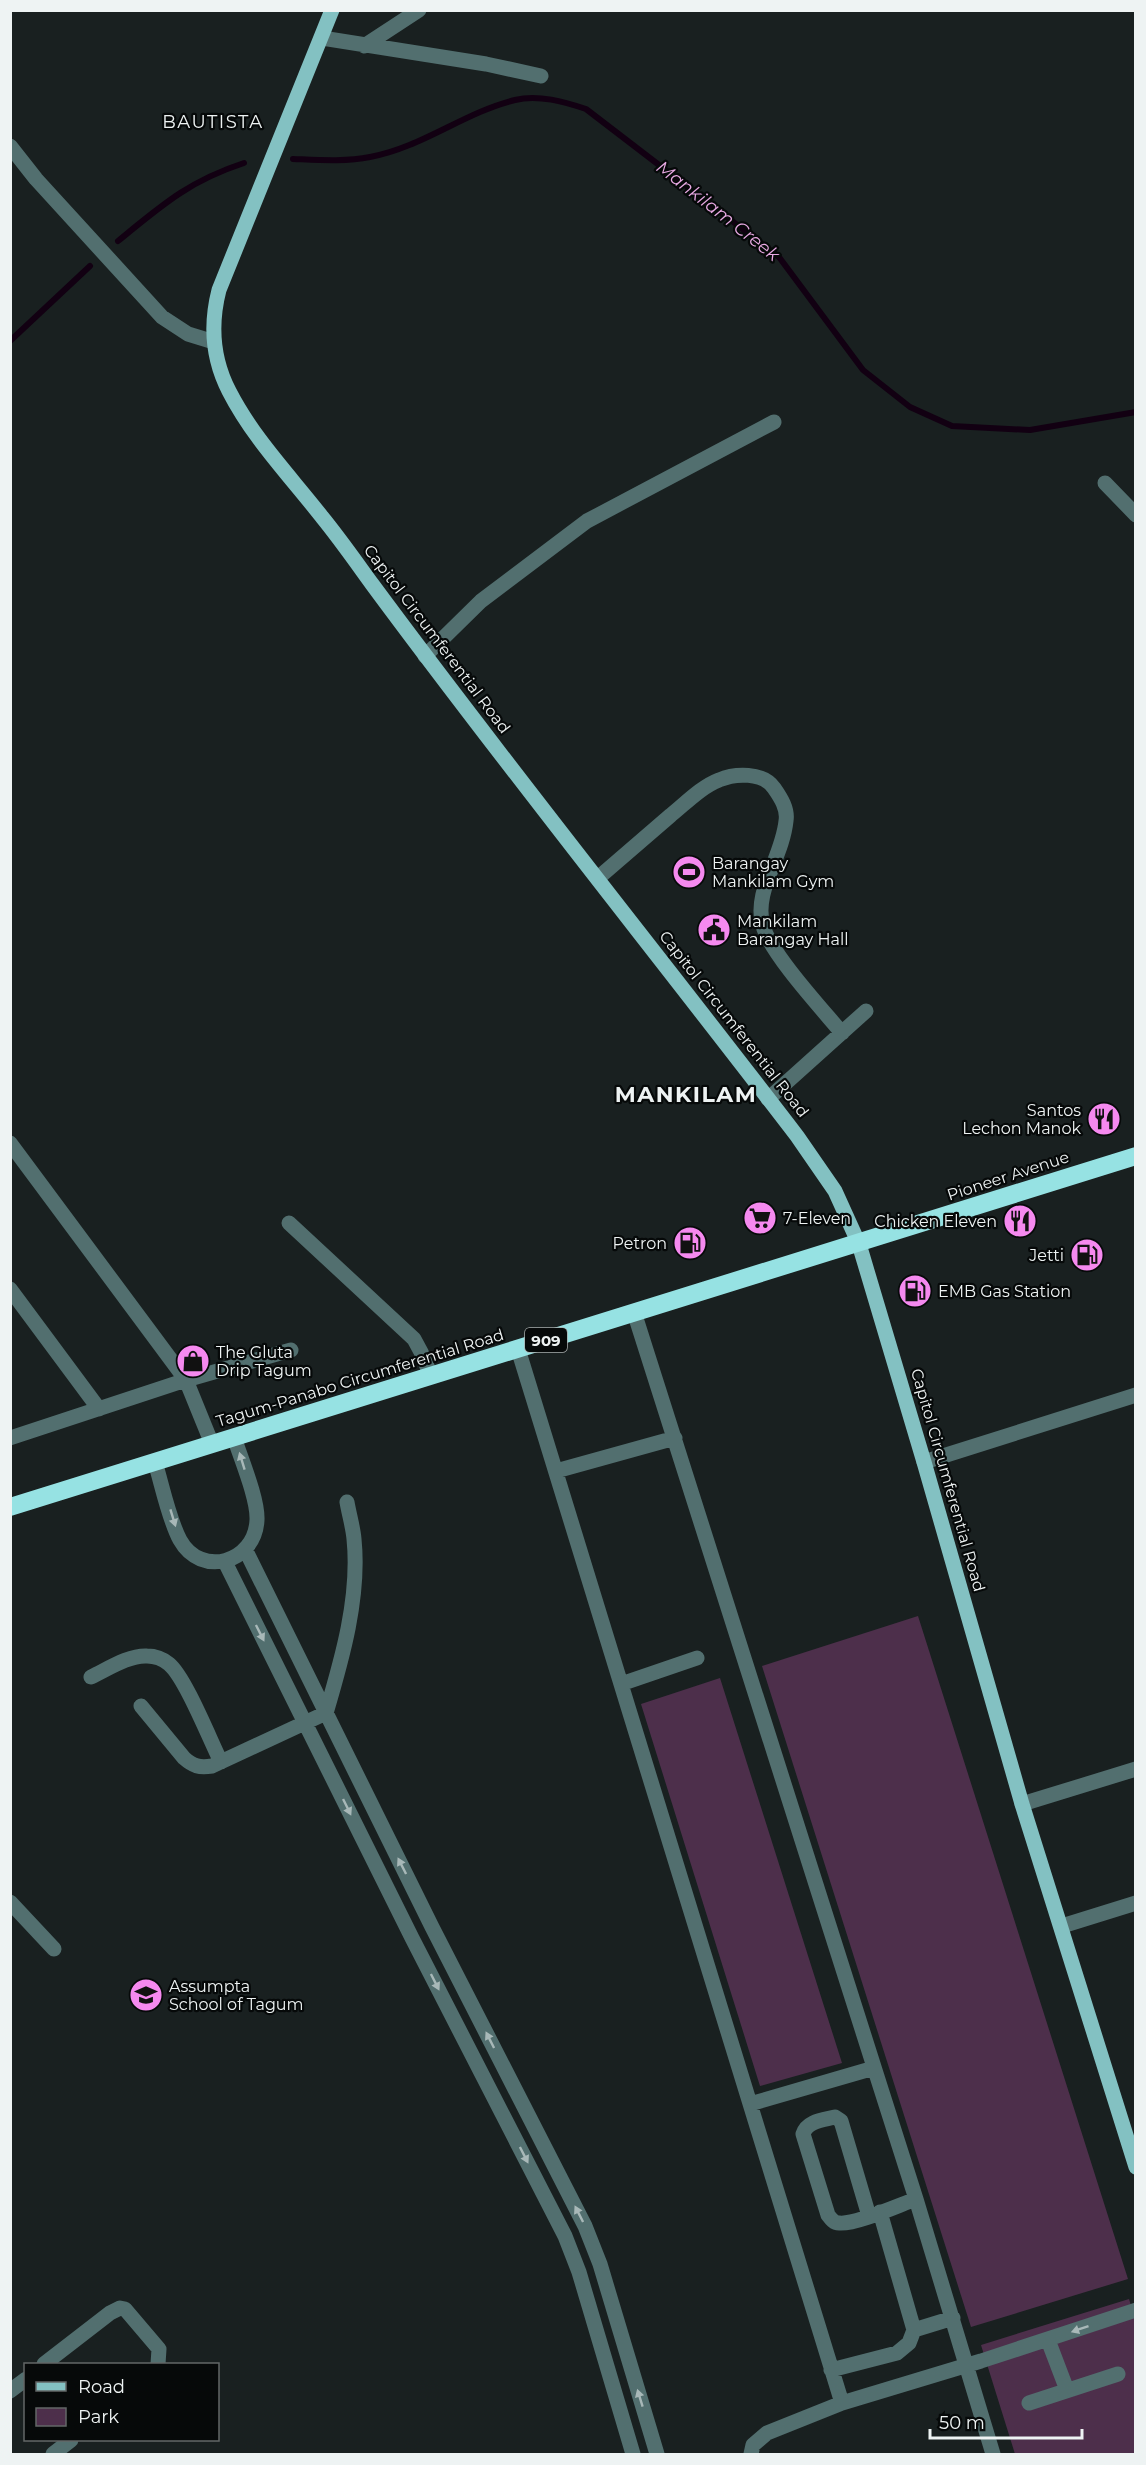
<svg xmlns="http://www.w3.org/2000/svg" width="1146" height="2465" viewBox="0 0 1146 2465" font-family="Montserrat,sans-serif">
  <rect width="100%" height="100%" fill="#192020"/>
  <path fill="#4d2f4b" d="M918,1616L1128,2279L971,2327L762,1666Z
    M720,1678L842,2063L760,2086L641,1704Z
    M1129,2299L1136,2321L1135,2454H1015L981,2345Z"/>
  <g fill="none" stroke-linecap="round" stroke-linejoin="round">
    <path stroke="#120012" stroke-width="6" d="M293,159C318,160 346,162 370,157C421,148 465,112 515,100C538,94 565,102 586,109L779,257L863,370L910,407L952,426L1030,430L1136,412
      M118,241C162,205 189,181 244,163
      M10,341L90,266"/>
    <path stroke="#526f6f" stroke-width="15" d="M322,38L486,64L541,76
      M364,46L419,10
      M10,146L36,179L162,317L188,334L214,342
      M1105,483L1136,515
      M425,656L481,601L587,521L774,422
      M598,878C622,857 647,836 671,815C686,803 701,787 719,780C735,773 763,772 774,788C781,798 788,809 786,821C782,859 753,891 763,926C771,954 822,1009 842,1033
      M768,1099L866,1011
      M10,1143L186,1380L212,1444
      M289,1223L414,1339L421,1352L431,1376
      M10,1289L99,1409
      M634,1312L916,2199L993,2454
      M518,1349L842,2403
      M10,1438L186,1380L291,1350
      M155,1462C162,1485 169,1520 180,1540C201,1578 255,1563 257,1520C258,1499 241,1459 234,1437
      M924,1462L1136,1395
      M556,1471L675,1438
      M246,1551L432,1927L585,2226L600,2264L657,2454
      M225,1562L412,1938L565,2236L579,2272L633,2454
      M91,1677C108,1669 129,1655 147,1656C155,1656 163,1659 169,1664C185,1677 210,1740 221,1762
      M621,1684L697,1658
      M141,1706L184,1758C193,1766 199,1768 212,1766L326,1713C342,1659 360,1597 354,1539C353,1527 349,1514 347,1502
      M1022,1804L1136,1769
      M10,1902L54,1949
      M1062,1926L1136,1903
      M750,2104L874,2068
      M880,2212L914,2330L953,2318
      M869,2216L841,2121L835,2117C823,2120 807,2121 803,2134L828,2215C831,2219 834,2223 839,2223C855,2225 899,2205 916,2199
      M1048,2340L1067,2390
      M44,2364L110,2313L120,2308L125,2309L159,2349L158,2364
      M831,2370L897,2353L909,2343L914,2330
      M10,2391L26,2379
      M1029,2403L1118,2374
      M53,2454L71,2440
      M751,2454L753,2445L767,2433L842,2403L981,2361L1136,2310"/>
    <path stroke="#83c1c2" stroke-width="15" d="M332,10L219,290C210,325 212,358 229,391C253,438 290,476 322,517C340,539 356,562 372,584C510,771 656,952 797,1136L835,1191L859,1244L924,1462L1022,1804L1136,2167"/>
    <path stroke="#96e2e3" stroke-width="18" d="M10,1507L1136,1156"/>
  </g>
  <defs><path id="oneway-solid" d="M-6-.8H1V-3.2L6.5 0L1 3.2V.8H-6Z" transform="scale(1.5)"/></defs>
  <g fill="#a8b8b8">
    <use href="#oneway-solid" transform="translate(242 1461) rotate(-107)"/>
    <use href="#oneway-solid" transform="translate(173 1518) rotate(73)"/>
    <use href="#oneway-solid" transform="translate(260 1633) rotate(63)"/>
    <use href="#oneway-solid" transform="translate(347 1807) rotate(64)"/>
    <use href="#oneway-solid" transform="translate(402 1866) rotate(-117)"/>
    <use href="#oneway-solid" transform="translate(435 1982) rotate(63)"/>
    <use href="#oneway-solid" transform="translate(490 2040) rotate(-117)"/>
    <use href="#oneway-solid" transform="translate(524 2155) rotate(63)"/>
    <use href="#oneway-solid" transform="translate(579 2214) rotate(-117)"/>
    <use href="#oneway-solid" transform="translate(1080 2329) rotate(161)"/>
    <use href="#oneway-solid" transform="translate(640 2398) rotate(-107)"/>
  </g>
  <defs>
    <symbol id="stadium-disc" viewBox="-11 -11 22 22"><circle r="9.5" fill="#f589ef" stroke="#060909"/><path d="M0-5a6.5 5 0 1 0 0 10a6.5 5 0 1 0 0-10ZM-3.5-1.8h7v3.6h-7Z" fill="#111"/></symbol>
    <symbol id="civic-disc" viewBox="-11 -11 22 22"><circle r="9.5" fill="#f589ef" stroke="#060909"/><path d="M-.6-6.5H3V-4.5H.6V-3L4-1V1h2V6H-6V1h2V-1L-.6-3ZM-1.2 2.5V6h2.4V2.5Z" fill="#111"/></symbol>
    <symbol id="restaurant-disc" viewBox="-11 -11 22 22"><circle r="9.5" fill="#f589ef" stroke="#060909"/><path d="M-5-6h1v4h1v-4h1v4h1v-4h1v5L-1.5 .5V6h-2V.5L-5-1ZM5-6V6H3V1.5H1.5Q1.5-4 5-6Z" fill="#111"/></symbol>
    <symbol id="supermarket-disc" viewBox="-11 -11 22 22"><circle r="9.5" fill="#f589ef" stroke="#060909"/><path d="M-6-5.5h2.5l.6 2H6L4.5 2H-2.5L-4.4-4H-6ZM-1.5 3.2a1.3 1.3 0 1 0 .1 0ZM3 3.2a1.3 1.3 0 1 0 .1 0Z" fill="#111"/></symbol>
    <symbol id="fuel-disc" viewBox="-11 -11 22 22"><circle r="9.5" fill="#f589ef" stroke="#060909"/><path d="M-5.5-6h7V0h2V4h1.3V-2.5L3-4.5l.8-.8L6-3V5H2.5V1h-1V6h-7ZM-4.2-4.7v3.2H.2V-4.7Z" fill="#111"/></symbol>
    <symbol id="shop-disc" viewBox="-11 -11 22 22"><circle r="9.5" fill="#f589ef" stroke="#060909"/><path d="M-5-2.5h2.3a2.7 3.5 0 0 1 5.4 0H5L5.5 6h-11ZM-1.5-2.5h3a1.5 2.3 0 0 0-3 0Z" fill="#111"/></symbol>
    <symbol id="school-disc" viewBox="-11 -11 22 22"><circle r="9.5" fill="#f589ef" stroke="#060909"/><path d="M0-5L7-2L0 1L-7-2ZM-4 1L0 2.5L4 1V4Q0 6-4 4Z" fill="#111"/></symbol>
  </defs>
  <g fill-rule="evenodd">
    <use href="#stadium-disc" x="670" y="853" width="38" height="38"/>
    <use href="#civic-disc" x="695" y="911" width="38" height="38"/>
    <use href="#restaurant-disc" x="1085" y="1100" width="38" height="38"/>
    <use href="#supermarket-disc" x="741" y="1199" width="38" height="38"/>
    <use href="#restaurant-disc" x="1001" y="1202" width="38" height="38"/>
    <use href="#fuel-disc" x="671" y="1224" width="38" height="38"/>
    <use href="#fuel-disc" x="1068" y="1236" width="38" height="38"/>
    <use href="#fuel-disc" x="896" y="1272" width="38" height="38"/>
    <use href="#shop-disc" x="174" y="1342" width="38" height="38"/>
    <use href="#school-disc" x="127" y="1976" width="38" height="38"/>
  </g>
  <g text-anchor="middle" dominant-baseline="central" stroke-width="4.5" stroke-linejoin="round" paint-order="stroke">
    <rect fill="#060909" stroke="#a8adad" stroke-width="1.5" x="525" y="1328" width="42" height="24" rx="4.5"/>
    <g font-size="15" font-weight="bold" fill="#eef3f3">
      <text x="546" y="1340">909</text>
    </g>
    <g font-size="16" fill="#eef3f3" stroke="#060909">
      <text transform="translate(437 639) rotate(53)">Capitol Circumferential Road</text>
      <text transform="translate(734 1024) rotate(52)">Capitol Circumferential Road</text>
      <text transform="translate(1008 1176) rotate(-18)">Pioneer Avenue</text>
      <text transform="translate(360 1378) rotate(-17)">Tagum-Panabo Circumferential Road</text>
      <text transform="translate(948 1480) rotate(74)">Capitol Circumferential Road</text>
    </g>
    <g font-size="16" fill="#eef3f3" stroke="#060909" text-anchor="start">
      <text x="712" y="863">Barangay<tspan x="712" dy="18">Mankilam Gym</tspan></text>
      <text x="737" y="921">Mankilam<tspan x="737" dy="18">Barangay Hall</tspan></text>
      <text x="1081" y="1110" text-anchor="end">Santos<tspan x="1081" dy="18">Lechon Manok</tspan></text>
      <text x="783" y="1218">7-Eleven</text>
      <text x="997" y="1221" text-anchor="end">Chicken Eleven</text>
      <text x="667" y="1243" text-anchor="end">Petron</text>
      <text x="1064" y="1255" text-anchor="end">Jetti</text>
      <text x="938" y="1291">EMB Gas Station</text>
      <text x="216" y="1352">The Gluta<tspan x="216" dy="18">Drip Tagum</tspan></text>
      <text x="169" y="1986">Assumpta<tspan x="169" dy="18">School of Tagum</tspan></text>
    </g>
    <g font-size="18" letter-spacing="1.5" fill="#eef3f3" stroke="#060909">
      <text x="213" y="122">BAUTISTA</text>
    </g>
    <g font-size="18" font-style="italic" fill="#e8a9e3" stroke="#060909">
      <text transform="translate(718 211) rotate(38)">Mankilam Creek</text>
    </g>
    <g font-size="22" font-weight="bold" letter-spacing="1.5" fill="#eef3f3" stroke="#060909">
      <text x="686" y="1094">MANKILAM</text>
    </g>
  </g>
  <rect width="1146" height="2465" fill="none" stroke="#eef3f3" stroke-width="24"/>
  <rect x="24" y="2363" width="195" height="78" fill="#060909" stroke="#636767" stroke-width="1.5"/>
  <rect x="36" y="2382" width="30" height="9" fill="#83c1c2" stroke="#636767" stroke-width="1.5"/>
  <text x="78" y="2393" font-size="18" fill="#eef3f3">Road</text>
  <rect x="36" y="2408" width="30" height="18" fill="#4d2f4b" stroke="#636767" stroke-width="1.5"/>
  <text x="78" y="2423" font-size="18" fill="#eef3f3">Park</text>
  <path d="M930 2429v9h152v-9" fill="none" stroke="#eef3f3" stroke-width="3"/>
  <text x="939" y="2429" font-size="18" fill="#eef3f3" stroke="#060909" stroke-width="4.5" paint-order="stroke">50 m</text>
</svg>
